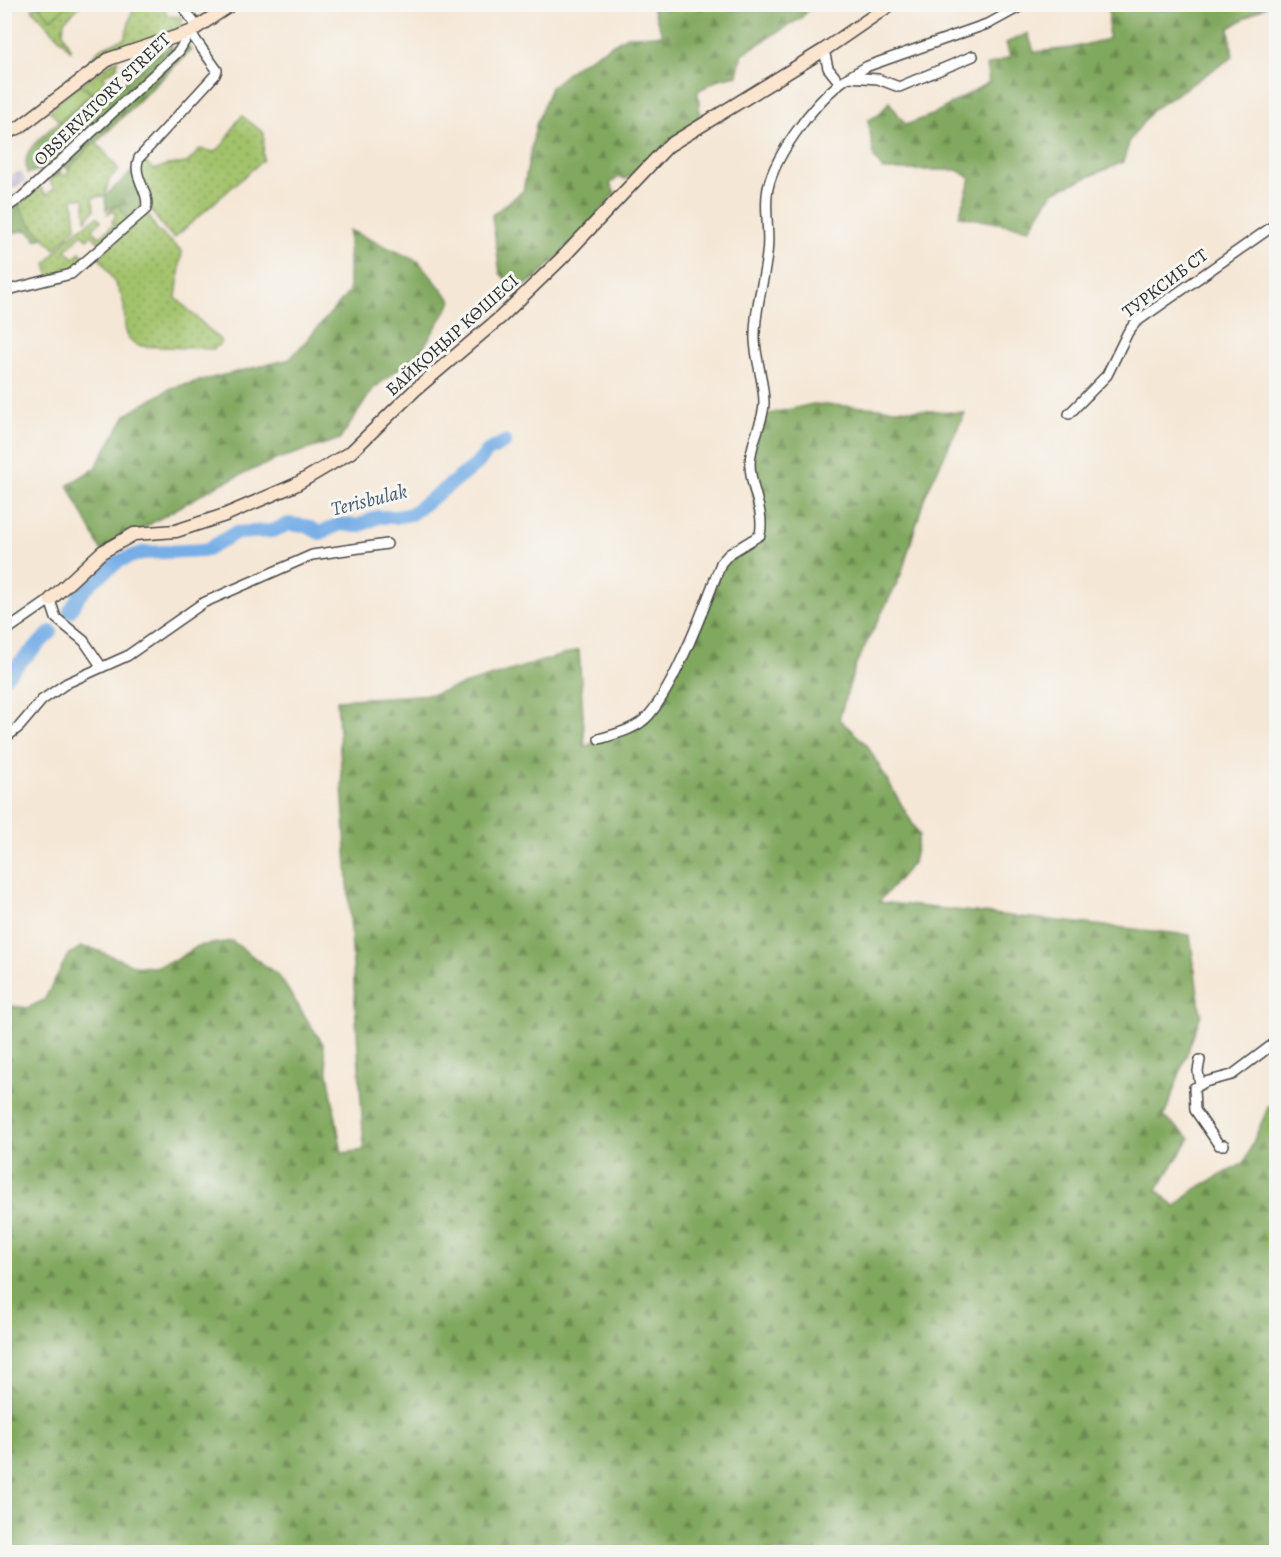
<svg xmlns="http://www.w3.org/2000/svg" width="1281" height="1557" viewBox="0 0 1281 1557" font-family="Alegreya,serif">
  <defs>
    <pattern id="industrial-grid" width="8" height="8" patternUnits="userSpaceOnUse" patternTransform="scale(1.5)"><rect width="8" height="8" fill="#c9bfd8"/><path d="M0 4h8M4 0v8" fill="none" stroke="#ada4ba"/></pattern>
    <pattern id="forest-firs" width="22" height="20" patternUnits="userSpaceOnUse" patternTransform="scale(1.5)"><rect width="22" height="20" fill="#81a85e"/><path d="M5 1l3.5 6h-7zM16 11l3.5 6h-7z" fill="#6a894e"/></pattern>
    <pattern id="garden-dots" width="8" height="8" patternUnits="userSpaceOnUse" patternTransform="scale(1.5)"><rect width="8" height="8" fill="#a2c26a"/><path d="M2 2h.1M6 6h.1" fill="none" stroke="#849e57" stroke-width="1.8" stroke-linecap="round"/></pattern>
  </defs>
  <rect width="100%" height="100%" fill="#f6f6f2"/>
  <filter id="ink" filterUnits="userSpaceOnUse"><feTurbulence type="fractalNoise" baseFrequency=".0167" numOctaves="2"/><feDisplacementMap in="SourceGraphic" scale="12" xChannelSelector="R" yChannelSelector="G"/><feConvolveMatrix kernelMatrix="1 2 1 2 8 2 1 2 1" color-interpolation-filters="sRGB"/></filter>
  <filter id="wash" filterUnits="userSpaceOnUse"><feTurbulence type="fractalNoise" baseFrequency=".008" numOctaves="4" result="noise"/><feDisplacementMap in="SourceGraphic" scale="24" xChannelSelector="R" yChannelSelector="G"/><feGaussianBlur stdDeviation="1.35" result="paint"/><feColorMatrix in="noise" values="0 0 0 0 0 0 0 0 0 0 0 0 0 0 0 0 0 1.4 0 .05"/><feComposite in="paint" operator="in"/></filter>
  <g filter="url(#wash)">
    <rect width="100%" height="100%" fill="#f5e7d6"/>
    <path fill="url(#industrial-grid)" d="M21,171L26,182L5,192V178Z"/>
    <path fill="#a2c26a" stroke="#66764a" stroke-width="1.5" d="M38,5H68L51,20Z
      M79,85L92,93L60,122L49,110Z"/>
    <path fill="url(#forest-firs)" stroke="#566a44" stroke-width="1.5" d="M1121,4L1267,5L1229,28L1233,57L1152,110L1130,140L1123,162L1053,192L1030,229L959,216L971,178L957,170H883L874,157L868,120L879,115L889,102L906,125L932,115L989,82L986,66L1010,57L1006,43L1028,33L1034,52L1071,48L1108,39L1109,9Z
      M651,5H813L801,18L742,54L737,75L719,79L698,91L700,118C673,136 651,159 626,179L619,177L610,184L615,193C587,229 554,265 517,292L500,273L492,215L523,191L536,125L551,87L576,66L627,36L663,35Z
      M187,45L191,50L68,170L65,166L59,170L61,173L50,181L39,170L27,174C26,168 25,157 29,151C37,137 93,93 108,85L111,89L128,80L158,53L171,46L177,54Z
      M134,170L145,204L128,220L118,205L106,210L105,196Z
      M19,204L28,221L44,238L35,240L33,235L26,230L8,234V239H5V211Z
      M349,230L418,261L452,301L421,351L373,389L340,439L275,460L216,486L102,552L68,485L95,468L126,415L171,388L290,359L349,292Z
      M813,404L965,413L925,496L901,575L856,664L839,719L867,745L919,835L913,863L879,902L1190,935L1201,1015L1164,1117L1190,1138L1157,1190L1175,1207L1195,1189L1244,1163L1269,1105L1276,1102V1552H5L4,1005L28,1008L44,1000L68,955L81,947L94,949L136,966L154,967L176,960L198,946L232,941L279,976L323,1044L342,1153L364,1150L337,700L433,694L579,650L585,747L648,715L729,554L760,535L750,476L760,416Z"/>
    <path fill="url(#garden-dots)" stroke="#66764a" stroke-width="1.5" d="M38,5L51,19L68,5H81L64,21L63,33L71,51L32,9Z
      M134,5H164L167,16L183,17L178,31L94,63L93,56L100,49L125,38Z
      M118,59L117,67L103,76L108,85L92,93L79,85Z
      M242,116L264,133L263,160L174,238C148,215 146,195 137,162L144,161L154,170L167,165L187,163L200,149L214,152C230,143 229,128 242,116Z
      M95,141L119,170L109,179L105,196L93,197L94,210L86,220L84,198H73L76,227L55,249L28,221L19,204L41,188L46,195L54,189L50,181L61,173L64,176L69,172L68,170Z
      M118,205L128,220L102,246L92,235L87,239L82,234L66,250L74,258L80,252L86,260L79,266L50,279L46,264L69,237L97,217L101,221L92,229L100,237L114,224L112,221L116,216L113,211L106,214Z
      M147,213L157,230L182,251L176,298L222,342L214,349L139,346C116,336 130,313 121,295C115,282 107,269 99,257Z"/>
    <g fill="none" stroke-linecap="round" stroke-linejoin="round">
      <path stroke="#77aee6" stroke-width="14" d="M70,611L79,596L92,582L119,561L142,553L207,550L235,533L272,531L289,524L306,526L320,533L340,524L358,526L378,517H396L411,514L476,465L488,451L505,442
        M4,678L51,632"/>
    </g>
  </g>
  <g filter="url(#ink)">
    <g fill="none" stroke-linecap="round" stroke-linejoin="round">
      <defs>
        <path id="street" d="M181,4L198,28
          M824,50L828,68L840,83
          M849,77L878,79L899,87L973,56
          M4,209L22,197L179,51L190,32
          M4,291L71,274L146,209C151,192 131,177 139,158L215,75L217,70L190,32
          M1069,414L1107,375L1128,332L1136,322L1276,224
          M4,632L50,600L56,618L84,641L101,666
          M4,739L19,727L42,700L67,683L127,656L203,603L312,555L387,544
          M599,739C616,734 637,729 649,715C676,684 706,603 721,563L729,554L760,535C765,509 750,489 750,464C750,442 764,422 764,403C764,382 756,361 755,340C754,310 764,283 767,254C770,235 765,215 767,195C770,160 813,105 840,83C849,76 859,71 868,66L990,23L1025,4
          M1200,1085L1198,1071L1200,1060
          M1224,1145H1219L1195,1110L1194,1088L1205,1082L1232,1075L1276,1042"/>
        <path id="secondary" d="M4,134L20,127L109,59L190,32L232,4
          M50,600L102,552L134,534L176,531L225,515L295,485L351,452L415,390L501,317L563,257L668,146L824,50L891,4"/>
      </defs>
      <use href="#street" stroke="#494745" stroke-width="12"/>
      <use href="#secondary" stroke="#494745" stroke-width="15"/>
      <use href="#street" stroke="#fff" stroke-width="9"/>
      <use href="#secondary" stroke="#fbe5cf" stroke-width="12"/>
    </g>
  </g>
  <g text-anchor="middle" dominant-baseline="central" stroke-width="6" stroke-linejoin="round" paint-order="stroke">
    <g font-size="18" fill="#2b2b2b" stroke="#f6f6f2">
      <text transform="translate(102 99) rotate(-44)">OBSERVATORY STREET</text>
      <text transform="translate(1165 283) rotate(-37)">ТУРКСИБ СТ</text>
      <text transform="translate(452 335) rotate(-42)">БАЙҚОҢЫР КӨШЕСІ</text>
    </g>
    <g font-size="20" font-style="italic" fill="#46596c" stroke="#f6f6f2">
      <text transform="translate(369 500) rotate(-14)">Terisbulak</text>
    </g>
  </g>
  <rect width="1281" height="1557" fill="none" stroke="#f6f6f2" stroke-width="24"/>
</svg>
